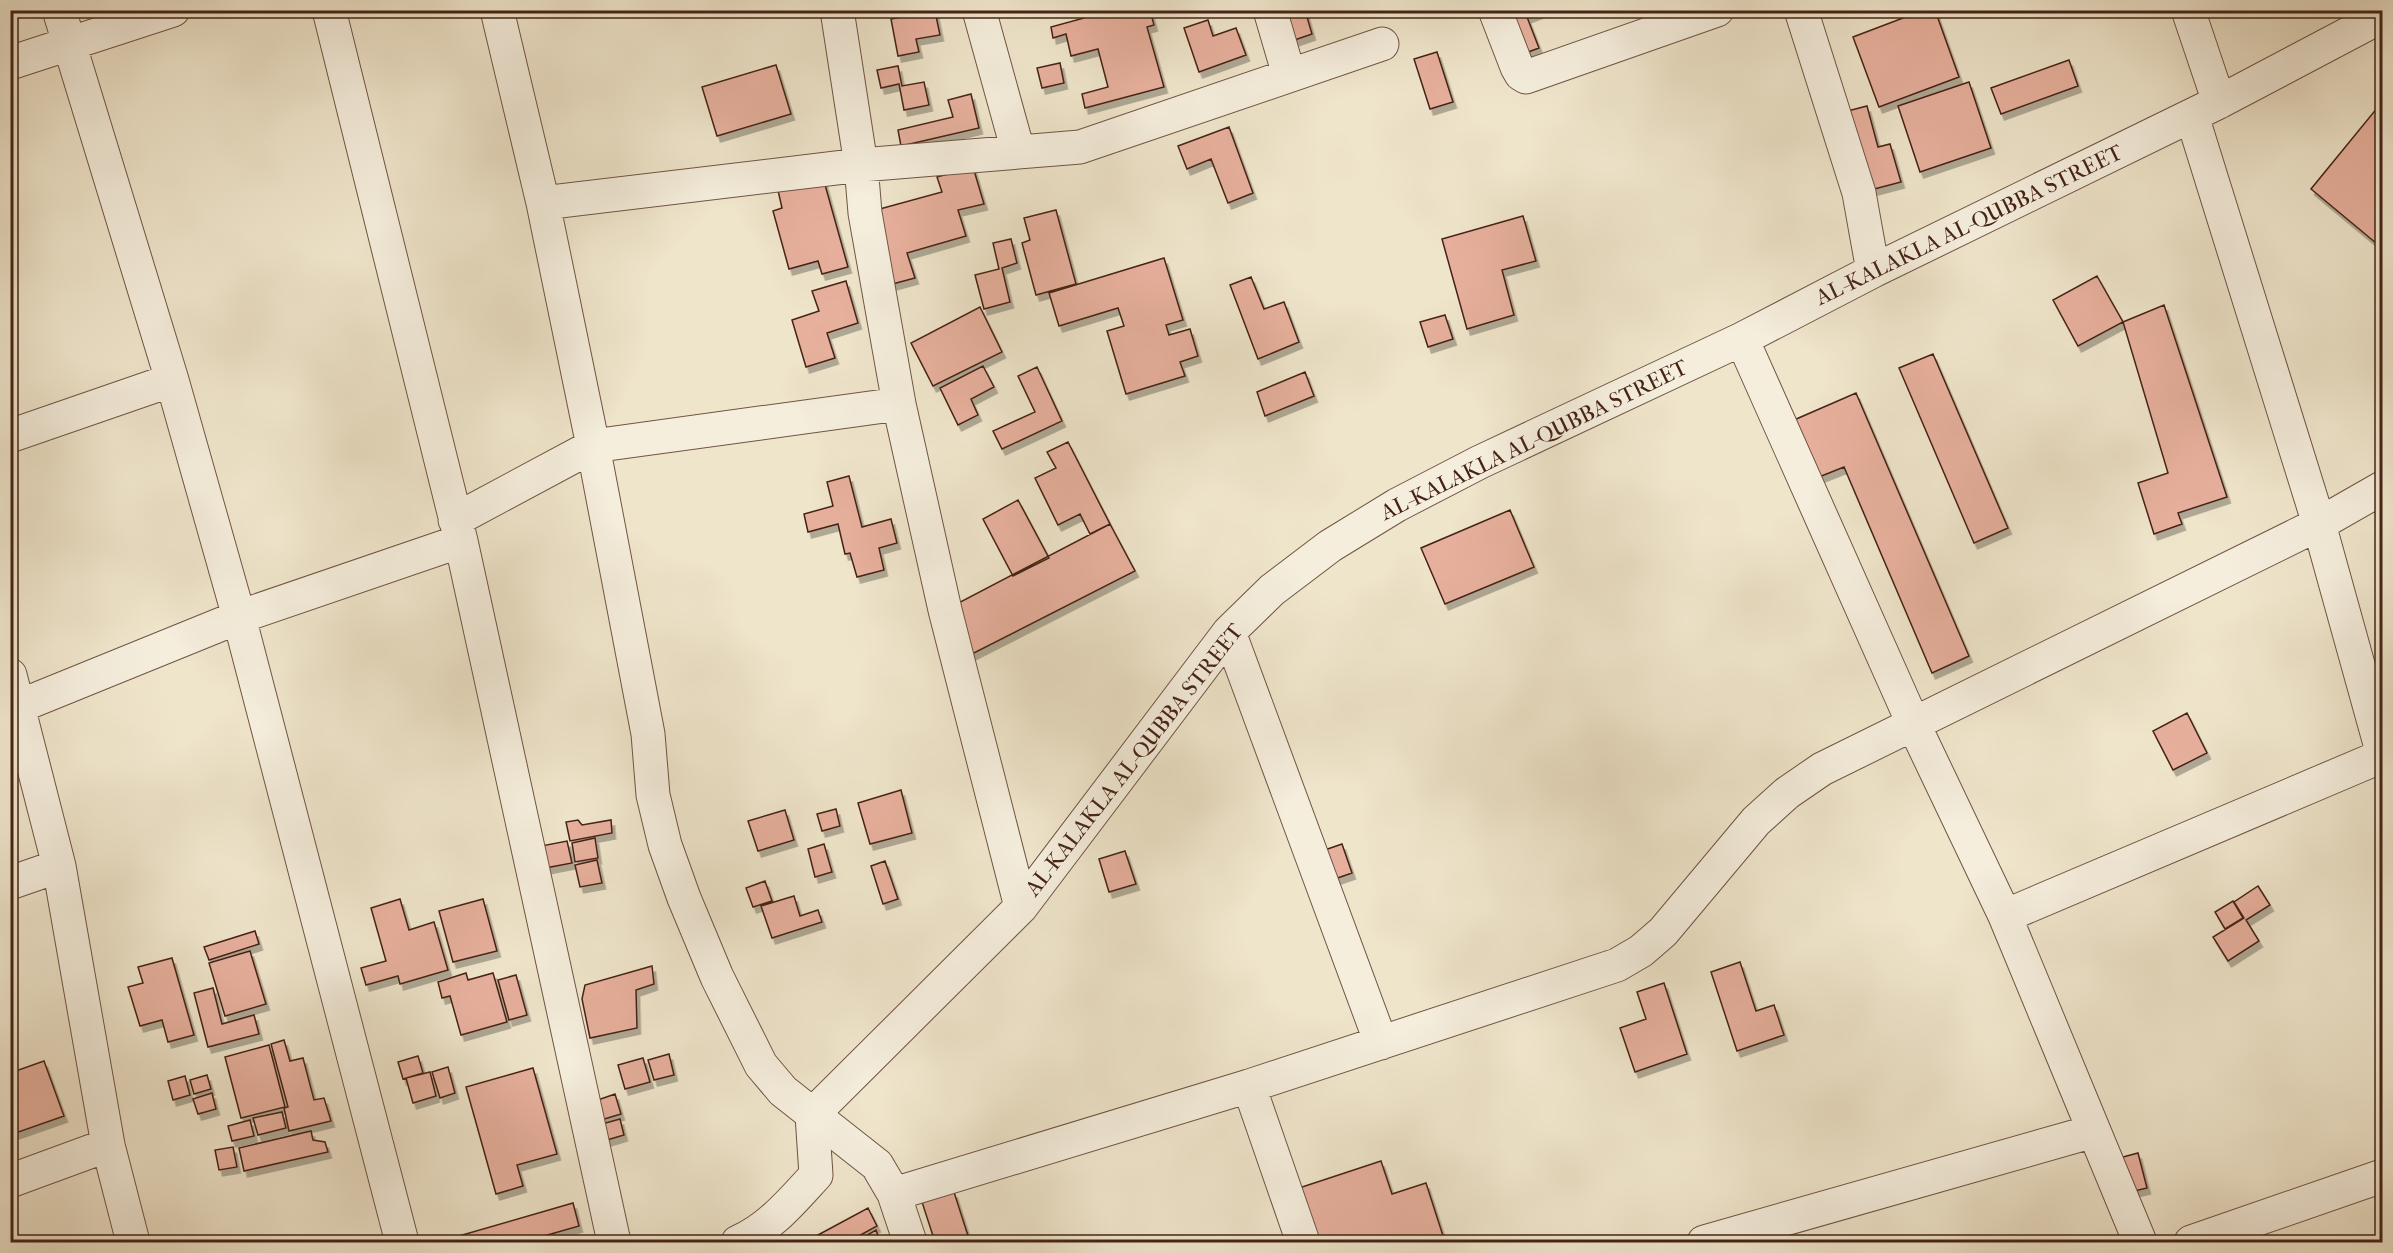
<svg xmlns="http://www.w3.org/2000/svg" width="2393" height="1253" viewBox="0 0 2393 1253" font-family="'IM FELL French Canon',serif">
  <defs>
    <filter id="shadow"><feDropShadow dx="3.5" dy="6" stdDeviation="0" flood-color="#0004"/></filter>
  </defs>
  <rect width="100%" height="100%" fill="#efe5cb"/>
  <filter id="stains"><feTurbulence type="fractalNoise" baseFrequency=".00333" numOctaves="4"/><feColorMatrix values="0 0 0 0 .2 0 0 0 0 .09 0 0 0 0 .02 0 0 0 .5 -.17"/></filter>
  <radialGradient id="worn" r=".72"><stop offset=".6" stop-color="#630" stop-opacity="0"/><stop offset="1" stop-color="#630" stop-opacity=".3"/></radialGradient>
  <path fill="#e7b09d" stroke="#452316" stroke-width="1.5" filter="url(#shadow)" d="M1082,10H1150L1154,25L1147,27L1164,87L1085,108L1082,94L1108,87L1098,49L1071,56L1066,34L1053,38L1051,27L1084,18Z
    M1275,10H1305L1312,34L1286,43Z
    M1503,10H1545L1527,17L1539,48L1520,55Z
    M1924,10H1935L1959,77L1879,107L1853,37Z
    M935,11L940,35L916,39L919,52L898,56L891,19Z
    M1208,20L1213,36L1236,28L1246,55L1199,72L1184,28Z
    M1437,52L1453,102L1430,109L1414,59Z
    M2069,60L2078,86L2001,114L1991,88Z
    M1060,63L1064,83L1042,88L1037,68Z
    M776,65L791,114L717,136L702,87Z
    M898,66L902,86L924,82L929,105L904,110L899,84L881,88L877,70Z
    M1969,82L1991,148L1920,172L1898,106Z
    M971,94L979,128L901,146L898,130L953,117L948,100Z
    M2382,102V248L2311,189Z
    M1867,106L1878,147L1890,144L1901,182L1859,193L1836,114Z
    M1229,127L1253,193L1228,203L1211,159L1187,169L1178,146Z
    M973,167L984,204L958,210L966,236L907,253L915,278L885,286L865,213L942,192L937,177Z
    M822,174L848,267L822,274L818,261L789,269L773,211L782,208L777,186Z
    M1056,210L1076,284L1036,295L1022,243L1030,240L1024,218Z
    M1523,216L1536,261L1502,270L1514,315L1467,329L1442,239Z
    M1011,239L1017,263L1002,268L1010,302L984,309L975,275L999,269L993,243Z
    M1164,258L1183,320L1166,325L1169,335L1190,329L1198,356L1180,362L1185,376L1126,394L1107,331L1124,326L1118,308L1059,326L1049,293Z
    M2097,276L2123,322L2078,346L2053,300Z
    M1251,277L1264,309L1284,302L1299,342L1258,359L1230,285Z
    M846,281L858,323L827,333L835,358L806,367L792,320L819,311L812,291Z
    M2164,305L2227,497L2178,513L2182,524L2154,534L2138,483L2168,473L2123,322Z
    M980,307L1002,352L933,386L911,343Z
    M1445,315L1453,339L1428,347L1420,322Z
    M1933,354L2008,528L1974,543L1899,368Z
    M983,366L994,387L971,399L978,415L958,425L940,388Z
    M1037,367L1062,421L1002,449L993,431L1035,412L1018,376Z
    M1305,372L1314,396L1265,416L1257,392Z
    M1856,393L1969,656L1932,673L1844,467L1819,477L1794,420Z
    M1068,442L1110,524L1090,534L1080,514L1058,525L1035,478L1056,468L1047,452Z
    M849,476L862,527L891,519L897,543L879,548L884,570L857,577L850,553L845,554L838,524L808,532L804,514L833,506L827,482Z
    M1018,500L1049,558L1013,576L983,519Z
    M1510,510L1534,567L1445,604L1421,548Z
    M1110,524L1135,571L968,656L945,610Z
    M2187,713L2207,753L2173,770L2153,731Z
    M901,790L912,833L870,844L858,803Z
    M836,809L840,826L822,831L817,814Z
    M785,810L794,840L758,851L748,821Z
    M578,820L582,825L611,820L612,833L570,841L566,822Z
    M595,838L598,858L575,862L572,843Z
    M567,841L572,863L540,869L536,847Z
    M824,844L832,872L815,877L808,849Z
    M1342,844L1352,873L1329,881L1319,852Z
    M1125,851L1136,884L1109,892L1099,859Z
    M597,860L602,883L580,887L575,865Z
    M885,861L898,899L883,904L871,866Z
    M765,881L772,901L753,907L746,888Z
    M2258,886L2270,905L2246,920L2259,941L2228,961L2213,937L2244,918L2234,902Z
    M794,896L800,916L818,910L822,922L772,938L761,906Z
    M400,899L409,930L434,922L448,970L400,984L398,976L366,985L361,968L386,961L371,908Z
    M483,899L497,951L453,962L439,911Z
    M2233,901L2243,918L2225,929L2215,912Z
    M255,931L259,944L209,960L204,947Z
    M250,951L266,1004L225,1016L209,963Z
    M172,958L194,1035L168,1042L162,1020L140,1026L128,987L143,983L138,967Z
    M1740,962L1756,1011L1774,1005L1784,1035L1737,1051L1711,972Z
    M652,966L654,984L636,990L637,1028L590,1038L582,999L585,985Z
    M466,973L468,980L493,973L507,1022L461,1035L450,996L442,998L438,982Z
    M516,975L527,1015L509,1020L498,980Z
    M1664,983L1687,1054L1635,1072L1620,1028L1646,1019L1637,992Z
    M213,988L222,1024L254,1015L259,1034L208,1047L194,993Z
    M284,1040L290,1061L303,1058L314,1100L324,1098L331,1121L289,1131L284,1108L288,1107L271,1044Z
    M269,1045L285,1107L241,1118L225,1057Z
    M669,1054L674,1075L654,1080L648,1060Z
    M418,1056L423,1073L403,1079L398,1062Z
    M643,1058L650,1082L625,1089L618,1065Z
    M44,1061L64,1116L10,1135V1073Z
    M448,1067L455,1093L440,1098L432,1072Z
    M533,1068L557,1154L517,1165L523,1186L496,1194L466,1087Z
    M430,1072L436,1096L413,1103L406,1078Z
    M207,1075L211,1089L194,1094L190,1080Z
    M185,1076L190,1095L173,1100L168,1081Z
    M212,1093L216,1109L198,1114L193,1099Z
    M615,1094L621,1114L601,1120L595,1101Z
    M282,1112L286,1128L258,1135L253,1118Z
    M620,1119L624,1135L607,1140L602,1124Z
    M250,1120L254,1136L232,1141L228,1126Z
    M311,1131L313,1140L325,1142L328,1152L244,1171L239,1148Z
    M233,1147L237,1167L219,1170L215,1150Z
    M2138,1153L2147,1188L2122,1194L2112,1160Z
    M1381,1161L1392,1194L1426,1183L1445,1242H1307L1290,1191Z
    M954,1192L970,1242H935L922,1202Z
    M573,1203L579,1226L523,1242H438Z
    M868,1208L877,1226L848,1242H805Z
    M876,1230L880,1242H855Z"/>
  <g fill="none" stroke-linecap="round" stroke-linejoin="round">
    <defs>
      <path id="minor" d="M59,10L172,380L239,617L402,1242
        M329,10L461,541L614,1242
        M497,10L543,203L593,446L648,734L653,795L665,845L684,898L717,977L761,1065L783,1091L877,1165L894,1194L910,1242
        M837,10L861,165L865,213L899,404L945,610L1021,907
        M979,10L1018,151
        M1270,10L1289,75
        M1495,10L1517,67L1521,74L1526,77L1717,10
        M1801,10L1859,193L1873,271
        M2188,10L2219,102
        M10,63L173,10
        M2192,116L2319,524L2382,751
        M543,203L861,165L1080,147L1382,44
        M1742,339L1913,723L2005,916L2140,1242
        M10,436L172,380
        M455,520L593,446L899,404
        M1229,632L1381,1043
        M10,675L59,866L108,1145L133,1242
        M10,710L239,617L461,541
        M10,883L59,866
        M2005,916L2382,756
        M1249,1086L1303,1242
        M812,1115L1021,907L1229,632L1272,590L1330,546L1397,505L1480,462L1742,339L1873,271L2219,102L2382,16
        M10,1181L108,1145
        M894,1194L1249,1086L1617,965L1641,951L1663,932L1756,821L1787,793L1822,769L2319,524L2382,488
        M1704,1242L2094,1131
        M2191,1242L2382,1176"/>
      <path id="tertiary" d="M738,1242C770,1228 793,1200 816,1175L812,1115"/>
    </defs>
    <use href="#minor" stroke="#705443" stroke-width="35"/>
    <use href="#tertiary" stroke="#705443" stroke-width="35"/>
    <use href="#minor" stroke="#f5eedd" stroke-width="33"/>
    <use href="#tertiary" stroke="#f5eedd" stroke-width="33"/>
  </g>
  <g text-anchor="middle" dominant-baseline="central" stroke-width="4.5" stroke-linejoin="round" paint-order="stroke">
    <g font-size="22" fill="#452316" stroke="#f5eedd">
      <text transform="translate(1969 225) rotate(-26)">AL-KALAKLA AL-QUBBA STREET</text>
      <text transform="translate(1534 440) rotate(-26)">AL-KALAKLA AL-QUBBA STREET</text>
      <text transform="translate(1134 760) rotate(-52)">AL-KALAKLA AL-QUBBA STREET</text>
    </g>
  </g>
  <rect width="2393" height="1253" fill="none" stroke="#efe5cb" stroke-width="36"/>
  <rect x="12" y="12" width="2369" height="1229" fill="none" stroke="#452316" stroke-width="3"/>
  <rect x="18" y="18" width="2357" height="1217" fill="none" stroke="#452316" stroke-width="1.5"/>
  <rect width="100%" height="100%" filter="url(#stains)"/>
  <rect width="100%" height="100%" fill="url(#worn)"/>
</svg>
